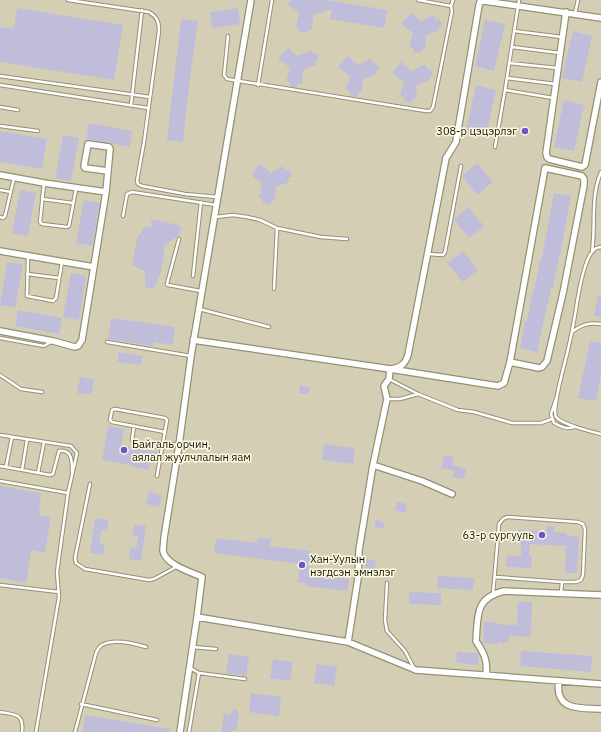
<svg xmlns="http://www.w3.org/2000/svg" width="601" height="732" viewBox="0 0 601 732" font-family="'IBM Plex Sans',sans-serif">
  <rect width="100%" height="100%" fill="#f2edcd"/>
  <path fill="#d4cfb4" d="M0,0H601V732H0Z"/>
  <path fill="#bfbdda" d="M291,0H306L308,1L310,0H327L387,10L384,28L330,19L332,9L313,15L312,29L308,30L307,33L300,32V29L296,26L299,13L288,4Z
    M17,8L123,25L114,80L0,62V27L14,29Z
    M238,8L240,24L212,28L210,12Z
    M411,13L421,21L434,15L436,20L440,19L442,26L438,27L439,31L426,35L425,49L421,50L420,53L413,52L414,49L409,46L413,33L401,24Z
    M181,19L198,21L190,77L183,142L167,140Z
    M485,20L505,24L494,71L475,66Z
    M573,31L592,36L582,82L562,78Z
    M288,48L298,56L311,50L313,54H317L319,60L315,62L316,65L303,70L302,84H298L297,88L290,86L291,84L286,81L290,68L278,58Z
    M347,56L358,65L370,58L373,63H376L379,69L375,71L376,74L363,79L362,92L358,93L357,97L350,96L351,92L346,89L350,77L338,67Z
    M401,62L412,71L425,64L427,69H431L433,75L429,77L430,80L417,85L416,98L412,99L411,103L404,101L405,98L400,95L404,82L392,73Z
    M476,85L496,90L486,136L466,131Z
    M564,100L584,105L574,151L554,147Z
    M89,123L132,131L130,147L86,139Z
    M0,131L47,139L42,169L0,162Z
    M63,135L79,138L71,181L55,179Z
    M477,163L493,182L477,195L462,176Z
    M260,164L271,173L283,166L286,171L289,170L292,177L288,178L289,182L276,187L275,200L271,201L270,205L263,203V200L259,197L262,184L251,175Z
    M20,190L36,193L28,236L12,233Z
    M554,193L571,196L560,256H559L553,288H551L537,352L520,348L525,320L527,321L533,289L534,290L541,257H542Z
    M84,200L100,203L92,246L76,243Z
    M468,207L484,226L469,238L454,220Z
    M150,219L179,225L181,229L179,235L164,246V256L161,271L155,287L153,289L145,287V271L137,268L132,265L138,235L141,234L144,226L153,228Z
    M463,251L478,270L463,282L447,263Z
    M7,262L23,264L15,308L0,305Z
    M71,273L86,276L79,320L63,317Z
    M598,295H601V317L594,316Z
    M18,310L62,318L59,334L15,326Z
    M111,318L175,327L173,345L154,342L153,346L108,339Z
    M590,341L601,343V375L596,401L578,398Z
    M119,352L143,356L141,365L117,362Z
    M80,377L94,380L91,395L77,393Z
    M300,385L310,387L309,394L299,393Z
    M108,426L124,429L121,445L158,452L156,463L150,462L149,470L132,467V465L102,460Z
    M324,444L355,448L353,464L322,460Z
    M444,455L454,457L452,465L466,469L464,479L453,477L455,471L441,468Z
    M0,486L41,493L39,515L51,517L45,553L31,550L26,583L0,578Z
    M149,492L162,495L159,507L146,504Z
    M397,502L407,504L405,513L395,510Z
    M95,518L108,520L107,531L101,530L99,543L105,544L103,555L90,553Z
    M376,520L385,523L383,529L374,527Z
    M134,525L146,526L141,561L129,559L130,548L136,549L138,536H132Z
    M546,526H554V532L567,533V536L579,537L577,573H565L566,546L530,544L529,556H532L531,568L506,567L507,555L521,556V543H518V530L546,531Z
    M216,538L257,543V538L271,539L270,546L311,551L308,574L349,579L348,591L305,586V583L298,582L300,564L214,553Z
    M367,559L376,561L373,574L364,572Z
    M438,576L474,578L473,590L437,588Z
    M409,592L441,593V605L409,604Z
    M518,602H532L531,637L509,636L508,643L498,642V644L483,643L484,622H497V624L517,625Z
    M521,651L592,656L591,672L520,666Z
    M457,652L478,653L479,665L456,663Z
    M229,654L249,657L246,676L226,673Z
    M273,659L293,662L290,681L270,678Z
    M317,664L337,667L334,686L314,683Z
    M251,693L281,697L279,716L249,712Z
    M234,709L237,710L239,715L236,731L231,730V732H221L224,714L230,715Z
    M85,715L171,729L170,732H83Z"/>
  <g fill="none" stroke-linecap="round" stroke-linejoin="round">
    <defs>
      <path id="lane" d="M68,0L149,12C157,17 159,21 159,31L144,142L137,181L138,184L142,186L185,194L217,197
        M418,0L451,6
        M519,0L505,90L553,98
        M575,13L578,0
        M514,31L562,37
        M228,36L224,75L227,79L426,111H430L433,107L452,11L451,6L453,0
        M512,47L560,53
        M509,63L557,68
        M0,76L150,97
        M507,78L555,84
        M0,85L148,108
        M258,85L272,0
        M131,105L142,10
        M0,107L18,110
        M0,126L38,131
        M495,147L505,90
        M44,183L40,222L42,224L67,227L69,226L76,189
        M0,190L11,192
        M42,199L73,203
        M123,216L127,194L132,192L216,205
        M0,217L3,218L5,216L14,178
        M215,217L233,215L247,217L260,220L277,228L321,237L347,239
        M179,239L167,284L168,285L201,291
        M601,247C600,247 596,248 595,249C584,256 578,296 576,309C574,321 572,333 569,345C567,357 551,408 556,417C561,424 592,432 601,434
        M592,252C596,225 590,197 601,172
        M428,254L443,255L445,252L461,166
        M28,257L27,296L53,301L56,298L62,262
        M27,274L59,278
        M193,276L201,202
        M274,289L277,228
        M199,309L269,327
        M572,332C581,325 589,322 601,324
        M0,338L44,346L51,342
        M107,342L191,356
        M0,375L21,389L42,392
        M389,379L418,394
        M387,399H400L418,394L458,410L474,412L512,423H541L552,419
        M556,399L551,414L554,423C560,426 567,430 574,427
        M134,426L132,440L134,442L163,448
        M0,435L71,446L77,453L68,493L57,572L59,597L36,732
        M164,443L179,445
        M0,466L50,475L53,474L59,451C73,449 72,463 72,473
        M6,467L12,437
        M22,470L27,440
        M38,473L44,442
        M157,476L167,420L165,418L115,409L112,410L110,420L112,422L165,432
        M0,481L68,493
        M90,484L75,558L76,563L85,569L149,580L154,579L176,567
        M387,583L385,620L387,631L405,651L414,668
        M0,585L59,592
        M561,593L562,582
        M493,594L499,524L503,519L507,517L578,522L583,524L585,529L583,575L581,580L576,582H562L495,577
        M193,647L216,649
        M199,673L245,679
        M81,704L157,720
        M0,712C15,715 24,713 22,732
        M75,732L96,653C97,650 99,647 102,645C114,638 133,643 146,647
        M189,732L199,673L190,668"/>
      <path id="street" d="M566,12L546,153L547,157L549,159L582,167L585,165L601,82
        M0,175L44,183L106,192
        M0,251L94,267
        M0,331L53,341L75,347L78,346L82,340L106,192L110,149L109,147L88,144L84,166L85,168L108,171
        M193,340L390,369C401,368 405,364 408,355L446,158L456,142L479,5L480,2L484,1L601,18
        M373,465L422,481L452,494
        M197,617L202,577C191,572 166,565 163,551C163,547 164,542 164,538L179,445L191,356L251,0
        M348,642L358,578L359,550L373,465L387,399L384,386L389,379L390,369L498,386L504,383L510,362L545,168L582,176L584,179V185L563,293L547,361L542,367L539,368L510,362
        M486,675C488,661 484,653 476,641C478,615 475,598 504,591L601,595
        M559,681C554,711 580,708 601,709
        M180,732L197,617L348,642L416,670L601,684"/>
    </defs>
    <use href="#lane" stroke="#959073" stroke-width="4.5"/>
    <use href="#street" stroke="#959073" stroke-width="8"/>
    <use href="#lane" stroke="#fff" stroke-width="2.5"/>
    <use href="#street" stroke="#fff" stroke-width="5.5"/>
  </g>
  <g fill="#6e53cc" stroke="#fefae1" stroke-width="1.5">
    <circle cx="525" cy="131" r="4"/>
    <circle cx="124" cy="450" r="4"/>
    <circle cx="542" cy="535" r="4"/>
    <circle cx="302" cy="565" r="4"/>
  </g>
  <g text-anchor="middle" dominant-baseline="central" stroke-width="3" stroke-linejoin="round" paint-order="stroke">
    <g font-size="11" fill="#141207" stroke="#fefae1" text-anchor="end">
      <text x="517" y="131">308-р цэцэрлэг</text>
      <text x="132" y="444" text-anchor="start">Байгаль орчин,<tspan x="132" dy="13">аялал жуулчлалын яам</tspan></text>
      <text x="534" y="535">63-р сургууль</text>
      <text x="310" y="559" text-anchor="start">Хан-Уулын<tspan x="310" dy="13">нэгдсэн эмнэлэг</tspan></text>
    </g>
  </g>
</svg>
